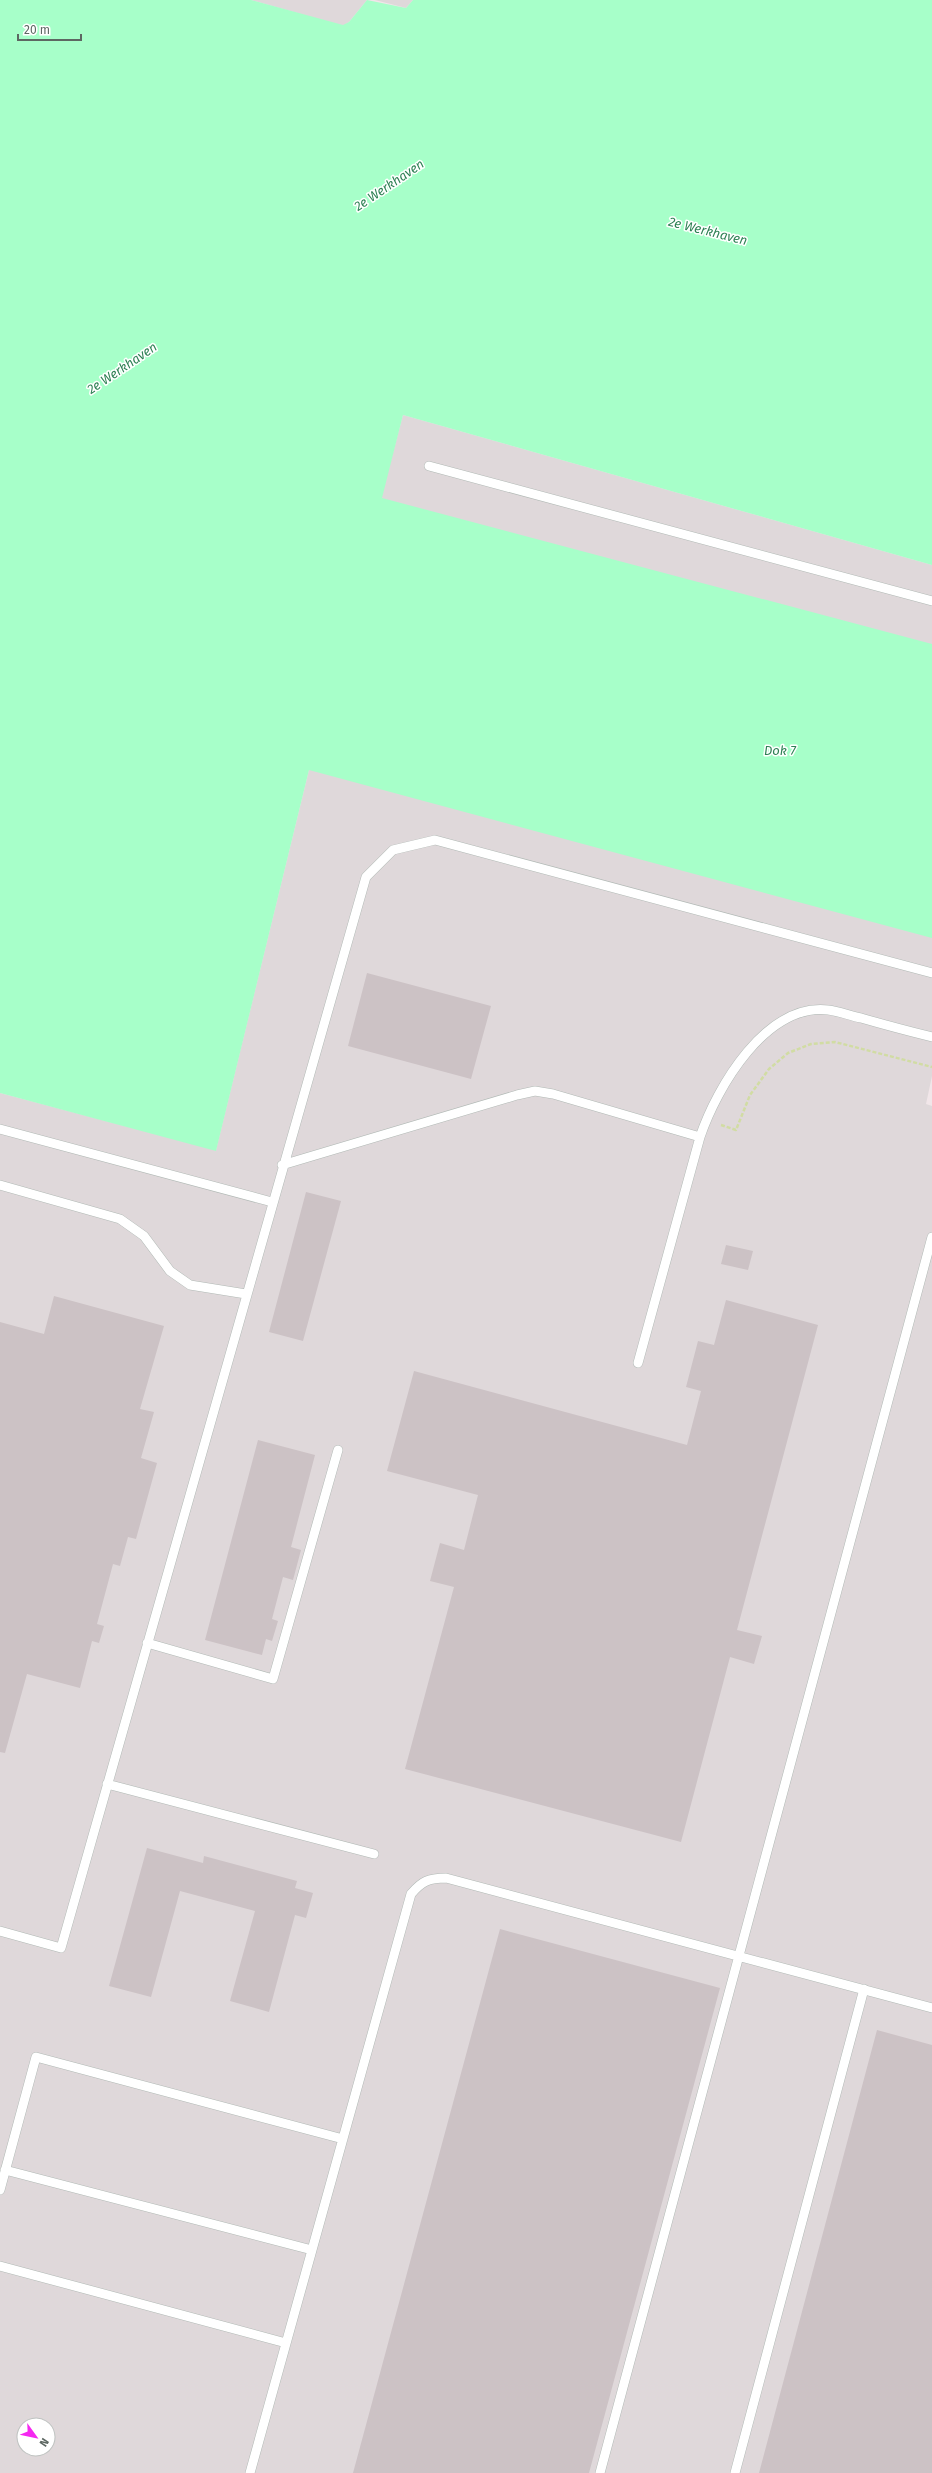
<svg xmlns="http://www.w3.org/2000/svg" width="932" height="2473" viewBox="0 0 932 2473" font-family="'Fira Sans',sans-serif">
  <rect width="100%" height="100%" fill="#f1e6e9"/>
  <path fill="#dfd8da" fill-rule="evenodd" d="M251,0H367L349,22L343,26Z
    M375,0H413L406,8Z
    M403,415L932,565V1076L926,1104L932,1106V2473H0V1093L216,1150L309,770ZM24,2425H48V2449H24Z"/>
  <path fill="#a7ffc9" d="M0,0H251L343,25L349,22L367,0L406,8L413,0H932V565L403,415L382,498L932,644V938L309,770L216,1151L0,1093Z"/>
  <path fill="#ccc2c5" d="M367,973L491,1006L471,1079L348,1046Z
    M306,1192L341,1201L303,1341L269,1332Z
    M726,1245L753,1251L748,1270L721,1264Z
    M54,1296L164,1326L140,1409L154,1412L141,1458L157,1463L136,1539L128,1537L120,1566L113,1564L97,1624L104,1626L99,1643L92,1641L80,1688L27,1674L5,1753L0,1752V1322L44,1334Z
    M726,1300L818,1325L737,1630L762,1636L754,1664L730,1657L681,1842L405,1769L454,1587L430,1581L440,1543L464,1550L478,1495L387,1471L414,1371L687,1445L701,1391L686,1387L698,1341L714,1345Z
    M258,1440L315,1455L291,1547L301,1550L293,1580L283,1577L272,1619L278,1621L272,1641L266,1639L262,1655L205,1640Z
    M147,1848L203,1863L204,1856L297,1881L295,1888L313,1893L306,1918L295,1915L269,2012L230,2001L255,1911L180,1891L151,1997L109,1986Z
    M500,1929L720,1988L589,2473H353Z
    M877,2030L932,2045V2473H759Z"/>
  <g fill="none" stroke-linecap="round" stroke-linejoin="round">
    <defs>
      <path id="lane" d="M429,466L932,601
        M0,1129L272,1202
        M282,1165L517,1095L535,1091L553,1094L700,1137C717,1087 766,1003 828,1010C839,1011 850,1016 861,1018C885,1025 908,1031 932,1037
        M0,1185L120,1219L144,1236L170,1271L190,1285L246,1294
        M638,1363L700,1137
        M147,1643L273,1679L338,1450
        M107,1784L374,1854
        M0,1931L61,1948L366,877L393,850L435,840L932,973
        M5,2170L312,2250
        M0,2190L36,2057L343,2139
        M0,2266L286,2343
        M250,2473L411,1894C422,1881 429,1878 446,1878L932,2008
        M600,2473L932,1237
        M735,2473L864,1989"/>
    </defs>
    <use href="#lane" stroke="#b1b9b5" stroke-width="10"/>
    <path stroke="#d1dca3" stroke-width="2.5" stroke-dasharray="4 2" stroke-linecap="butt" d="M721,1125L736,1130L750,1095L769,1069L788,1053L811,1044L835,1042L932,1067"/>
    <use href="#lane" stroke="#fff" stroke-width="9"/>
  </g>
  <g text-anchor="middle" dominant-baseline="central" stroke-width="3" stroke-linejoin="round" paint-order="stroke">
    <g font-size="13" font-style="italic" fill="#2e8154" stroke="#fff">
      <text transform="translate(389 185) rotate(-34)">2e Werkhaven</text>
      <text transform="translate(708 231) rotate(14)">2e Werkhaven</text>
      <text transform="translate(122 368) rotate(-34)">2e Werkhaven</text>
      <text x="780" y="750">Dok 7</text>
    </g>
  </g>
  <g transform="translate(36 2437) rotate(123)"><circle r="19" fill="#ffffff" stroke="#bec2c0"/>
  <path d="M0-3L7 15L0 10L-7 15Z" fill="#f528f0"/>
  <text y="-6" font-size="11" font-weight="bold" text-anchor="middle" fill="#5d6762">N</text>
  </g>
  <path d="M18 34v6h63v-6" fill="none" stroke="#5d6762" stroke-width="2"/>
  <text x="24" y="34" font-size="12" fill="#5d6762" stroke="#ffffff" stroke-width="3" paint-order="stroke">20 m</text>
</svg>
